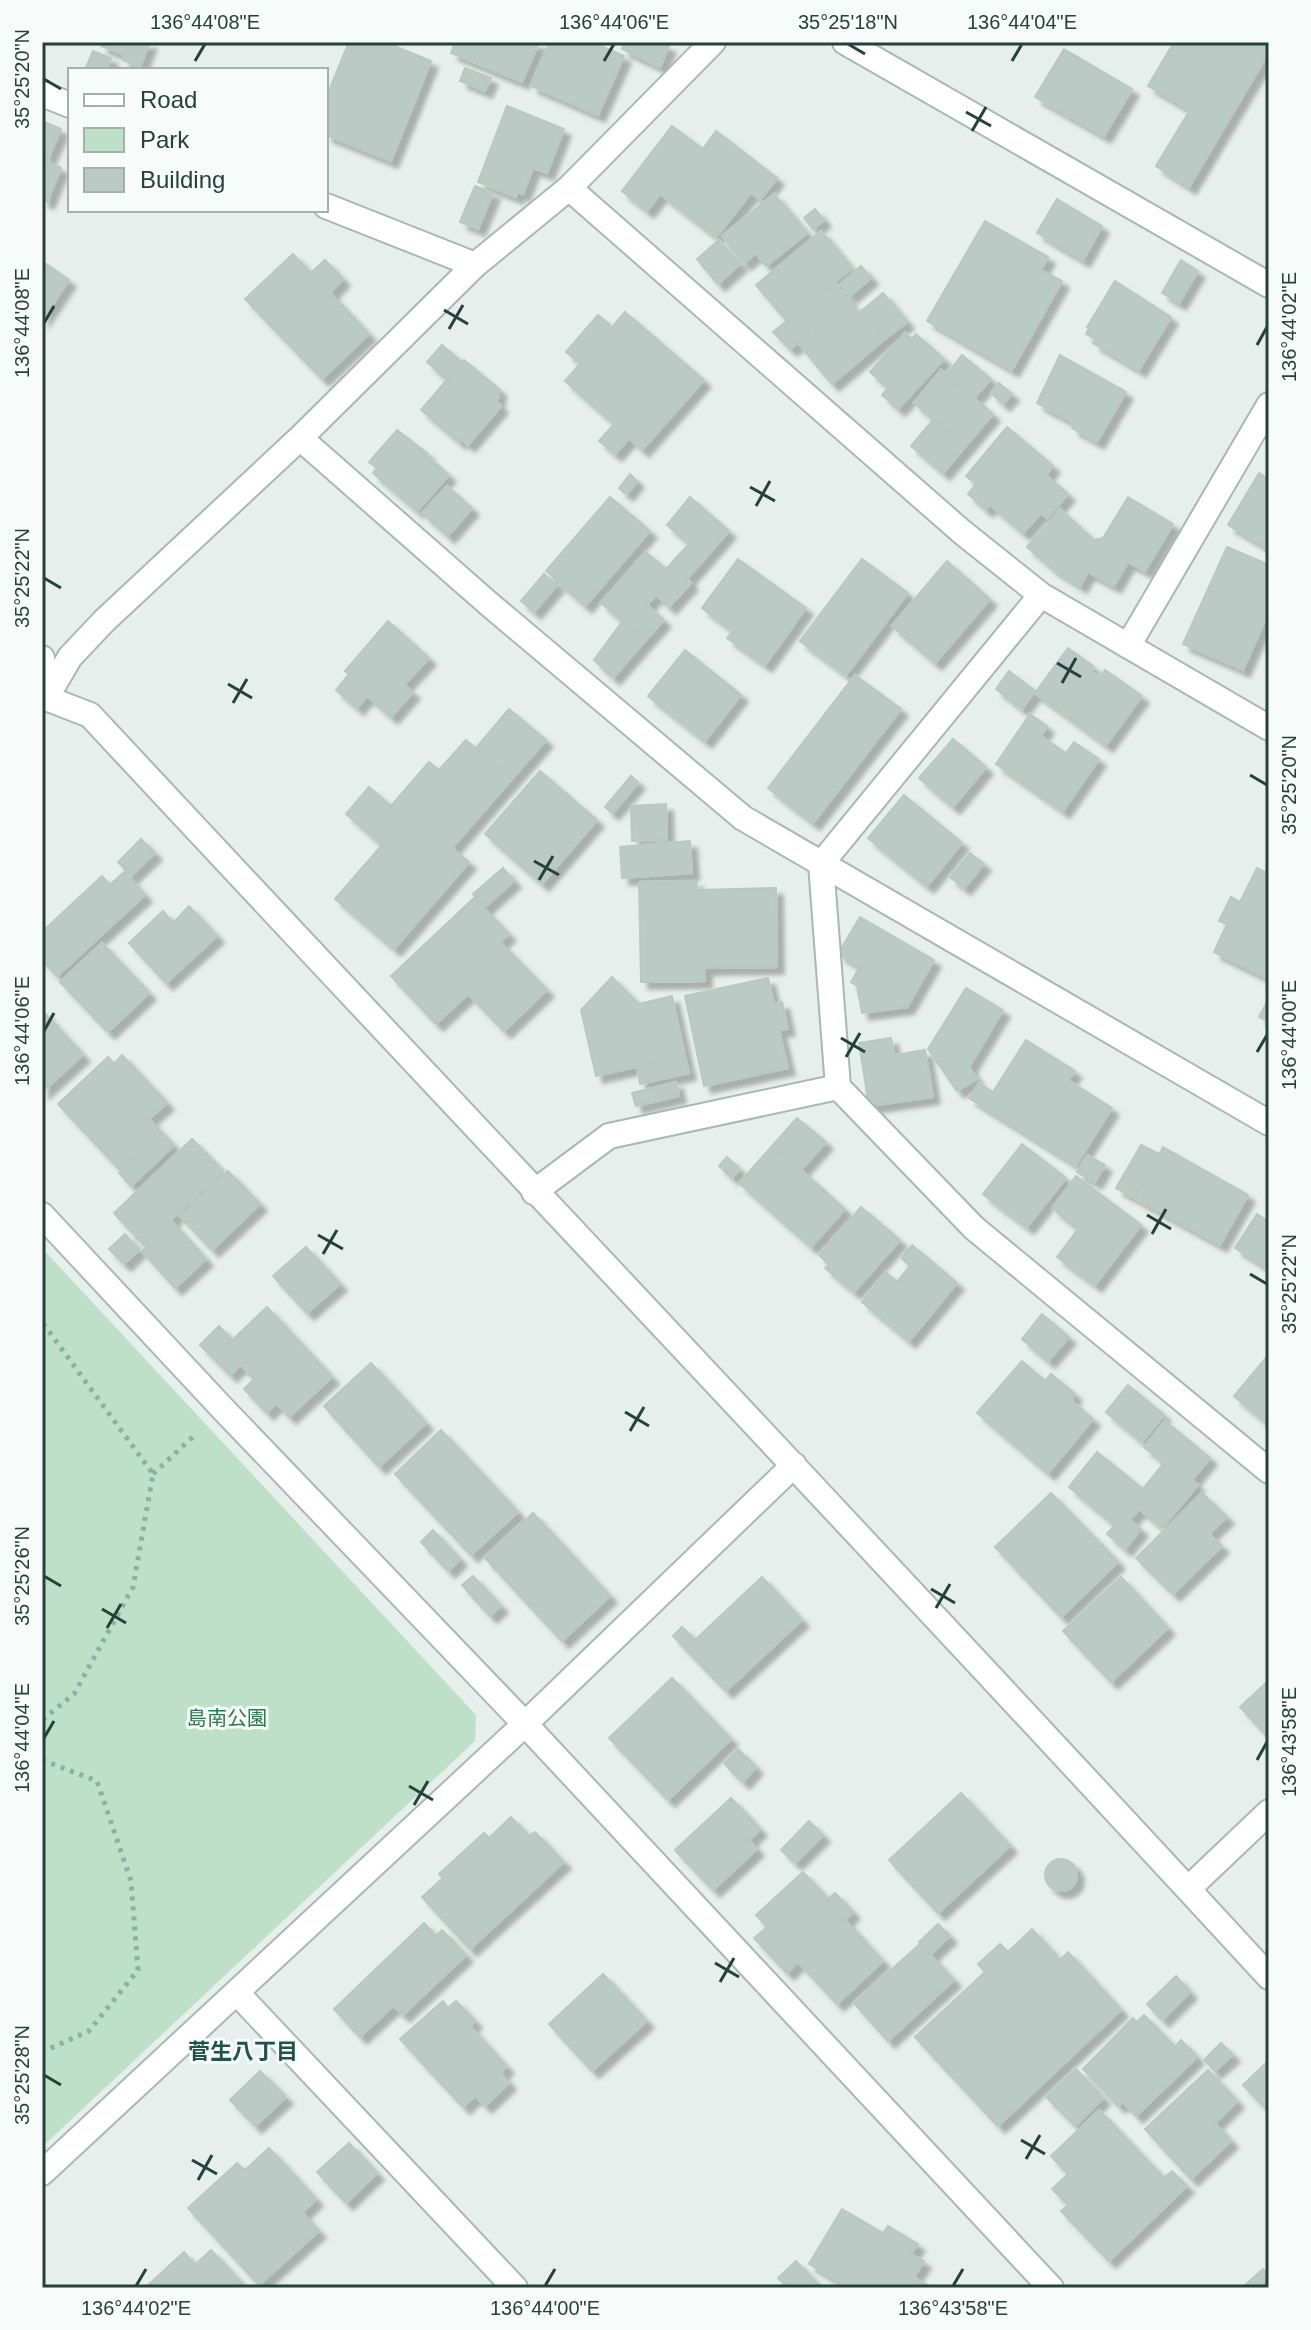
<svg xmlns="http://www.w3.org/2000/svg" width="1311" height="2330" viewBox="0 0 1311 2330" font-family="Helvetica,'Noto Sans JP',sans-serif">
  <defs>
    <filter id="shadow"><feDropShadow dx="7" dy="7" stdDeviation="2" flood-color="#0004"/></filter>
  </defs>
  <rect width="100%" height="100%" fill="#e6efeb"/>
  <path fill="#bfe0c8" d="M42,1248L476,1715L475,1741L42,2147Z"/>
  <path fill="#bbcac4" stroke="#b8c9c2" stroke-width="2" filter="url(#shadow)" d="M102,42H150L140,67L123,60L125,55L101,46Z
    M349,42H385L431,61L391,161L326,135V98Z
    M455,42H539L522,82L451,53Z
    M550,42H592L624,56L598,115L531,86Z
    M625,42H660L669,46L660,67L622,49Z
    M1174,42L1269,44V52L1189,187L1156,166L1190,110L1148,86Z
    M1064,49L1132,89L1104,136L1035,97Z
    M93,51L111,58L107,70H85Z
    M465,68L491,78L485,91L460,81Z
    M507,106L564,129L547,173L533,168L523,194L518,192L516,197L478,182Z
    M42,121L61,129L47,161L61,168L47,202L42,200Z
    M672,126L703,149L716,131L777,178L760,200L751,193L716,237L635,174Z
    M635,174L660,194L647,211L622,191Z
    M475,186L493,193L478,229L460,222Z
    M774,194L807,233L766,266L756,253L744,263L722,236Z
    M1057,199L1102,226L1083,260L1037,233Z
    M815,209L824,220L813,229L804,218Z
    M985,221L1048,257L1041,270L1062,281L1012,370L927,321Z
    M821,231L852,268L787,321L756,285Z
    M719,240L740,264L718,284L697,259Z
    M293,254L311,273L325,260L343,279L330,293L369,334L322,379L245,299Z
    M1181,260L1198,271L1179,303L1162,293Z
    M42,261L69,280L42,320Z
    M861,266L871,278L850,296L840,284Z
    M1115,281L1171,317L1139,370L1093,343L1096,339L1086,334L1089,328L1087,327Z
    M834,282L863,318L867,315L886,338L832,384L798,343L810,334L794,315Z
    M883,293L907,322L886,338L867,315L863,318L859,313Z
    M625,312L704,380L642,450L629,438L615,454L599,441L614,424L565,381Z
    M598,315L610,325L578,362L566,352Z
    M794,315L810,334L790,349L773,332Z
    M905,333L912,339L916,334L944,359L898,409L882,395L888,388L870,372Z
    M442,345L462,362L447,380L427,362Z
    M962,355L991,379L974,398L946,375Z
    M1060,355L1126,392L1097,442L1072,428L1074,423L1037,403Z
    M464,360L500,390L497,395L499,397L496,401L501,406L468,445L461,439L459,442L421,410Z
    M941,370L993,414L965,447L914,403Z
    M999,383L1012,394L1003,404L991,393Z
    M933,420L965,447L943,473L911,446Z
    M1007,427L1053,466L1046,475L1068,494L1047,518L1041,513L1023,533L990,505L986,510L968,494L976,484L966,476Z
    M397,430L428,454L426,455L449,475L417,511L373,473L377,468L369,462Z
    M1259,473L1269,479V549L1228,525Z
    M630,474L637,481L626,494L619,488Z
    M447,486L472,508L448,536L422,513Z
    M610,497L650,531L585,606L546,571Z
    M690,497L729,531L687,579L691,583L669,607L656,595L673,575L666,569L689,544L667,525Z
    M1128,497L1173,524L1145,571L1128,562L1114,586L1088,572L1080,586L1054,570L1027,547L1060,509L1094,540L1103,538Z
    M1227,547L1269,565V611L1243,670L1183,644Z
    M646,552L673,575L647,605L664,620L645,641L601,603Z
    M738,559L806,608L765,665L727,638L733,631L702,608Z
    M862,559L908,593L846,675L800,641Z
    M947,561L990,599L935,663L892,626Z
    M544,574L557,585L534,612L521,601Z
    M388,621L429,658L404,685L413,692L391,717L367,696L357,708L336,690L349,674L345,671Z
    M622,622L645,641L613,678L594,660Z
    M1068,648L1094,667L1091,671L1100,677L1105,670L1142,696L1106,745L1035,693Z
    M685,650L741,695L705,741L648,696Z
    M1009,671L1035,691L1022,709L996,689Z
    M855,675L901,709L813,823L768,788Z
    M509,709L546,740L512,779L476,748Z
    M1030,714L1047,726L1041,736L1066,753L1074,742L1099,759L1063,811L996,764Z
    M953,739L986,767L953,807L919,778Z
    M466,740L512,779L452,848L469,862L394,949L335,899L382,845L346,814L369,787L391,806L429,762L439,770Z
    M540,771L597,820L542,884L485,834Z
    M631,776L638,782L612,813L605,807Z
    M904,795L962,843L927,886L868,838Z
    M666,804L667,840L632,841L631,806Z
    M141,839L155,853L131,876L118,862Z
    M690,841L692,873L622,878L620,847Z
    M970,853L984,864L964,888L950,877Z
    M503,868L514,881L485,907L473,894Z
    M1257,868L1269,874V979L1214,952L1227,924L1219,921L1231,897L1240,902Z
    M124,872L145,895L57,976L42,960V932L102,876L110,885Z
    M697,881L696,890L776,888L777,967L705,968V981L641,982L639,882Z
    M474,898L509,934L500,942L547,990L504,1031L468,994L436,1024L391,976Z
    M189,906L217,936L166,983L129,943L163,911L173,923Z
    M860,917L934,960L907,1007L862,1013L857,986L851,982L860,967L838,954Z
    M102,943L149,993L108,1032L60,982Z
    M612,977L639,1004L672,996L685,1056L596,1076L581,1010Z
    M768,978L774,1004L782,1002L788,1029L779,1030L788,1068L704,1086L685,996Z
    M966,988L1003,1010L969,1067L977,1079L957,1091L928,1049Z
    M1269,998V1022L1259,1017Z
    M42,1010L83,1055L42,1092Z
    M891,1038L894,1055L925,1050L933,1097L869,1106L859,1043Z
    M1026,1040L1075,1071L1068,1080L1112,1108L1076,1165L969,1098L979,1083L993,1092Z
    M122,1055L167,1103L149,1119L162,1133L121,1171L58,1104L108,1057L114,1064Z
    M685,1056L689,1073L640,1084L637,1067Z
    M676,1082L679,1096L636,1106L632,1093Z
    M797,1118L826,1142L801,1170L773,1145Z
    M162,1133L174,1145L131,1186L119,1173Z
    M192,1139L223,1171L144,1245L114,1213Z
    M1022,1144L1066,1178L1027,1227L983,1194Z
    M773,1145L845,1209L811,1247L739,1183Z
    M1141,1145L1159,1154L1135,1198L1116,1188Z
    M1163,1147L1248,1195L1220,1245L1135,1198Z
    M1087,1155L1105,1165L1095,1182L1077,1172Z
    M727,1157L740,1169L732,1178L719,1166Z
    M228,1171L260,1204L212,1250L180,1216Z
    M1076,1176L1141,1225L1095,1285L1057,1257L1078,1229L1052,1208Z
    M861,1207L900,1240L854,1292L825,1268L829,1265L819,1255Z
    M1257,1214L1269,1222V1269L1235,1248Z
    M172,1222L206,1259L175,1288L142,1251Z
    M125,1234L139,1250L124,1264L109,1249Z
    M912,1245L957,1283L909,1341L862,1302L886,1272L897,1282L910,1266L901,1258Z
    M306,1247L340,1284L307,1313L273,1276Z
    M267,1307L332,1377L289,1417L276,1403L267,1413L244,1389L254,1379L224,1348Z
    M1042,1314L1069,1337L1048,1361L1022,1339Z
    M219,1326L232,1340L224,1348L240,1365L230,1375L200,1345Z
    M1269,1354V1425L1234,1396Z
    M1022,1361L1045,1381L1051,1374L1075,1394L1071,1400L1093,1419L1048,1473L977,1413Z
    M371,1363L426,1423L379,1467L324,1406Z
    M1128,1385L1164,1415L1142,1442L1106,1412Z
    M1165,1421L1210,1458L1192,1480L1198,1485L1162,1528L1139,1509L1130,1520L1141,1529L1125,1549L1107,1534L1115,1525L1069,1487L1097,1452L1143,1489L1164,1463L1144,1447Z
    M441,1430L518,1512L471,1555L395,1474Z
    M1051,1493L1118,1562L1061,1617L995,1547Z
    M1202,1493L1227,1517L1209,1534L1222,1546L1173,1594L1136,1558Z
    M533,1513L610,1596L562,1641L485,1558Z
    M433,1530L460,1559L448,1571L421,1542Z
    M473,1576L501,1606L490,1616L462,1585Z
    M762,1577L802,1620L726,1691L673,1636L682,1627L695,1640Z
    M1121,1577L1168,1628L1111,1682L1063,1631Z
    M672,1678L731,1739L668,1800L609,1738Z
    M1269,1680V1738L1240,1707Z
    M738,1749L747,1758L733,1773L724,1763Z
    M747,1758L756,1767L743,1782L733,1773Z
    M961,1793L1010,1846L938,1913L889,1860Z
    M731,1798L760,1829L749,1840L757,1849L713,1890L675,1850Z
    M511,1817L529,1836L535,1832L564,1862L470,1949L422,1897L443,1878L439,1874L484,1833L489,1838Z
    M809,1821L823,1835L795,1863L781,1850Z
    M1045 1875a16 16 0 1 1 32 0a16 16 0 1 1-32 0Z
    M803,1872L828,1899L835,1893L853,1912L845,1920L883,1961L837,2004L798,1962L787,1973L754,1938L767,1927L756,1915Z
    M424,1923L436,1936L442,1930L466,1955L403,2015L393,2006L360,2037L334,2009Z
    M938,1924L950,1936L931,1954L919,1942Z
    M1032,1929L1060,1960L1068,1952L1121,2010L998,2126L915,2037L985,1972L978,1964L1000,1944L1008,1952Z
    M920,1944L954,1980L888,2041L854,2003Z
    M603,1974L647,2021L592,2071L549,2024Z
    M1176,1976L1190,1992L1162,2020L1147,2004Z
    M443,2001L448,2008L456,2001L475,2021L470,2026L507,2067L463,2107L400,2039Z
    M1144,2015L1175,2047L1181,2040L1197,2057L1136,2116L1123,2102L1118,2106L1083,2069L1133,2018L1137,2022Z
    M1221,2043L1233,2055L1215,2071L1204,2060Z
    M1269,2060V2108L1267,2110L1243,2085Z
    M1076,2069L1103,2098L1075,2126L1046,2097Z
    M1208,2070L1237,2101L1215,2123L1231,2141L1191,2179L1145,2129Z
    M260,2071L286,2097L255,2126L230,2100Z
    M500,2072L509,2083L485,2106L475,2096Z
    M1099,2110L1164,2178L1172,2171L1187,2186L1109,2261L1061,2211L1068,2205L1052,2189L1068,2174L1051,2156Z
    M349,2143L377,2173L346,2203L317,2172Z
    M269,2148L316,2199L302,2213L319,2231L259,2285L188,2208L237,2163L245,2170Z
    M842,2209L883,2233L888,2226L918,2244L911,2254L924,2261L914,2277L932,2288H835L839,2282L809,2264Z
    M211,2250L246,2288H145L184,2252L195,2265Z
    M796,2261L822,2288H788L778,2278Z
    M1263,2269L1269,2276L1256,2288H1242Z"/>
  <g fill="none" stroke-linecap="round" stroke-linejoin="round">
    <defs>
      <path id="minor" d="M845,42L1269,285
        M42,94L70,105
        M569,188L962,532L1041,595L1269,728
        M326,206L475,265
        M300,438L489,604L743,818L1269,1123
        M1041,595L821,864L838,1087L974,1228L1269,1471
        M1128,646L1269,405
        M42,658L46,698
        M46,698L90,715C482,1136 879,1553 1269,1977
        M42,699L46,698L70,657L104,621L300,438L475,265L569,188L713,42
        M534,1192L609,1136L838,1087
        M42,1215L223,1409L525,1724L1051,2288
        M1188,1889L1269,1812
        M237,1993L515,2288
        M42,2173L525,1724L794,1465"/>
    </defs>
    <use href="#minor" stroke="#a8b8b2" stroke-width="28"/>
    <path stroke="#86b3a5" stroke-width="5" stroke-dasharray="4 6" stroke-linecap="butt" d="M42,1325L45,1326L153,1474L133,1587L74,1694L42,1720
      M153,1474L196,1434
      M42,1760L97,1781L131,1881L138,1970L89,2031L42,2052"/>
    <use href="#minor" stroke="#fff" stroke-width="24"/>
  </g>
  <path fill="none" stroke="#24423a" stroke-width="3" d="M848,44L865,54M195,61L205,44M604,61L614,44M1012,61L1022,44M44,79L61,89M966,112L991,126M972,131L986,107M444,310L468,324M44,323L54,306M449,329L463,305M1257,345L1267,327M750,487L775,501M756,506L770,481M44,578L61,588M1057,663L1081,677M1062,683L1076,658M228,684L252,698M233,703L247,679M1250,775L1267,785M534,861L559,875M539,880L553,856M44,1031L54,1013M841,1038L865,1052M1257,1052L1267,1035M846,1057L860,1033M1147,1215L1171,1229M1152,1234L1166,1209M318,1235L343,1249M323,1254L337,1230M1250,1274L1267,1284M625,1412L649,1426M630,1431L644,1407M44,1576L61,1586M931,1589L955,1603M936,1608L950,1584M102,1609L126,1623M107,1628L121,1604M44,1738L54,1721M1257,1760L1267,1742M409,1786L433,1800M414,1805L428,1781M715,1963L739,1977M720,1982L734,1958M44,2075L61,2085M1021,2140L1045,2154M1026,2159L1040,2135M192,2160L217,2174M198,2180L212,2155M136,2286L146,2269M545,2286L555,2269M953,2286L963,2269"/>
  <g text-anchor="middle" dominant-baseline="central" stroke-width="6" stroke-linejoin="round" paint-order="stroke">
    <g font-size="20" fill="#2d7a4b" stroke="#f7fbf9">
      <text x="227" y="1718">島南公園</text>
    </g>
    <g font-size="22" font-weight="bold" fill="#1f5548" stroke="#f7fbf9">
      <text x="243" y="2051">菅生八丁目</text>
    </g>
  </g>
  <rect width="1311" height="2330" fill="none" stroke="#f7fbf9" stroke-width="88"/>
  <rect x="68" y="68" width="260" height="144" fill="#f7fbf9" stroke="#a3b1ad" stroke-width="2"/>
  <rect x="84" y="94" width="40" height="12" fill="#ffffff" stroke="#a3b1ad" stroke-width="2"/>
  <text x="140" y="108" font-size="24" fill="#24423a">Road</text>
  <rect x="84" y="128" width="40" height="24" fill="#bfe0c8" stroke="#a3b1ad" stroke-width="2"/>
  <text x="140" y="148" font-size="24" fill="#24423a">Park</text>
  <rect x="84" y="168" width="40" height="24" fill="#bbcac4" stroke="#a3b1ad" stroke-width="2"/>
  <text x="140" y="188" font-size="24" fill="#24423a">Building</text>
  <rect x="44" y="44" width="1223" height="2242" fill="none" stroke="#24423a" stroke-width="3"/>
  <g font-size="20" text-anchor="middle" fill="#24423a">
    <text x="205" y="29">136°44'08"E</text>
    <text x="614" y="29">136°44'06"E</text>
    <text x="848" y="29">35°25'18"N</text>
    <text x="1022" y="29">136°44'04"E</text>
    <text transform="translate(22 79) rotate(-90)" y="7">35°25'20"N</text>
    <text transform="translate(22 323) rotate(-90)" y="7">136°44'08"E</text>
    <text transform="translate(1289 327) rotate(-90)" y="7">136°44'02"E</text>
    <text transform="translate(22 578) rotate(-90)" y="7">35°25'22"N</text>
    <text transform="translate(1289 785) rotate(-90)" y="7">35°25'20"N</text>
    <text transform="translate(22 1031) rotate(-90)" y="7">136°44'06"E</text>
    <text transform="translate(1289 1035) rotate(-90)" y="7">136°44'00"E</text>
    <text transform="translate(1289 1284) rotate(-90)" y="7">35°25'22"N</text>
    <text transform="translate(22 1576) rotate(-90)" y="7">35°25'26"N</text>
    <text transform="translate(22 1738) rotate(-90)" y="7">136°44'04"E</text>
    <text transform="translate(1289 1742) rotate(-90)" y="7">136°43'58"E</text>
    <text transform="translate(22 2075) rotate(-90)" y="7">35°25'28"N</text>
    <text x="136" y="2315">136°44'02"E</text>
    <text x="545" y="2315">136°44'00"E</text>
    <text x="953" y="2315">136°43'58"E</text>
  </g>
</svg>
